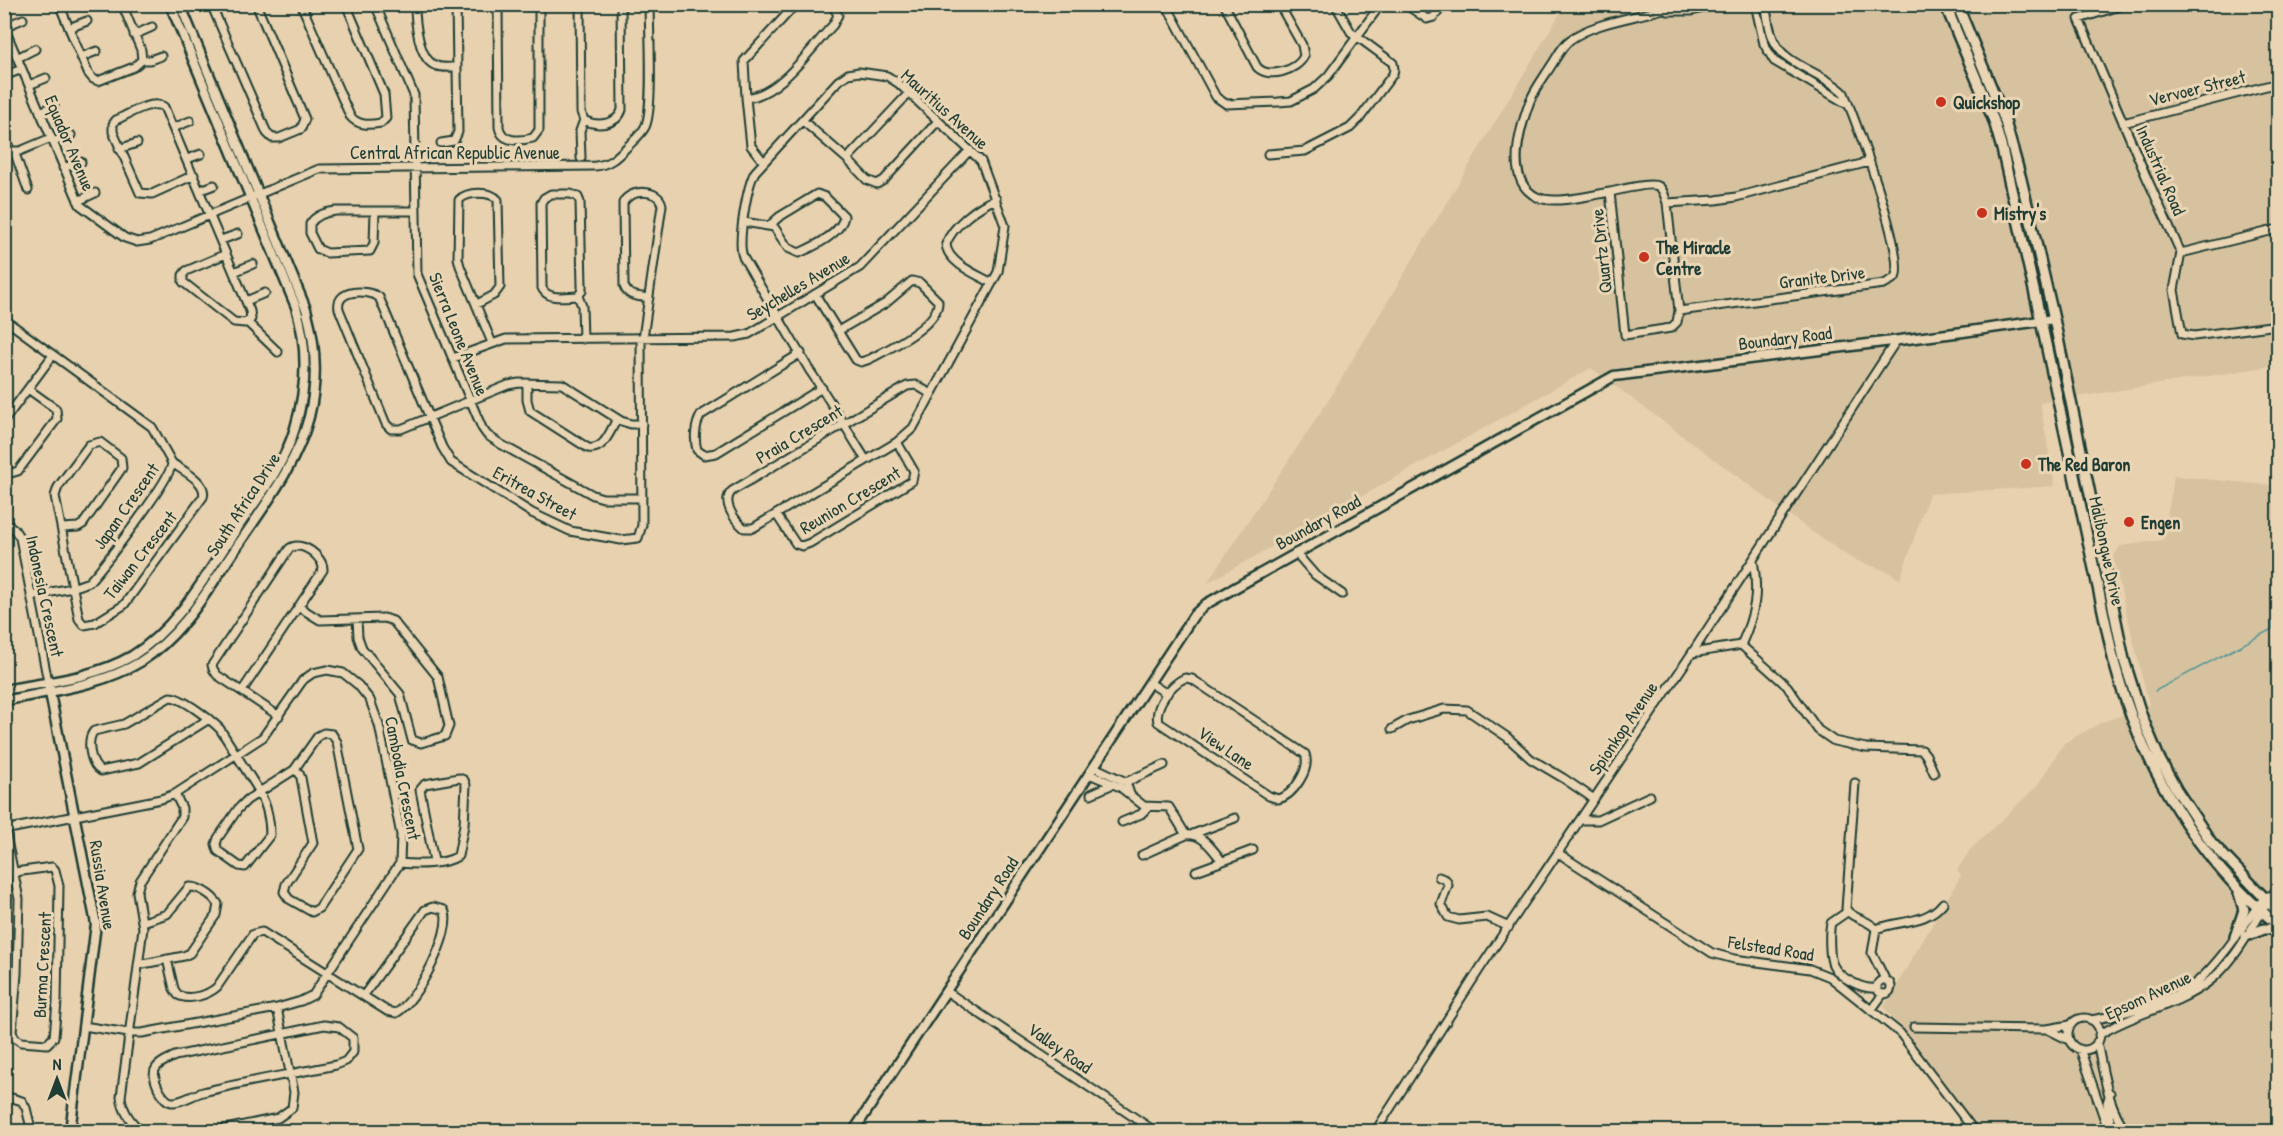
<svg xmlns="http://www.w3.org/2000/svg" width="2283" height="1136" viewBox="0 0 2283 1136" font-family="'Patrick Hand',sans-serif">
  <rect width="100%" height="100%" fill="#e8d1ae"/>
  <filter id="ink" filterUnits="userSpaceOnUse"><feTurbulence type="fractalNoise" baseFrequency=".0167" numOctaves="2"/><feDisplacementMap in="SourceGraphic" scale="12" xChannelSelector="R" yChannelSelector="G"/><feConvolveMatrix kernelMatrix="1 2 1 2 8 2 1 2 1" color-interpolation-filters="sRGB"/></filter>
  <g filter="url(#ink)">
    <path fill="#d7c29f" d="M1565,5H2278V365L2040,403L2055,486L1929,494L1900,580L1889,572L1852,559L1811,531L1591,368L1207,583L1328,401Z
      M2174,476L2278,486V1131H1976L1884,1007L1961,875L1957,870L1970,850L2037,786L2064,743L2100,723L2149,705L2113,558L2120,546L2163,540Z"/>
    <g fill="none" stroke-linecap="round" stroke-linejoin="round">
      <path stroke="#5a9897" stroke-width="1.5" d="M2155,691L2272,629L2278,595"/>
      <defs>
        <path id="minor" d="M59,4L88,73L93,79L98,81L134,67L142,60L141,50L122,4
          M211,4L267,133L272,138H279L301,129L305,119L256,4
          M301,4L350,116C358,126 369,125 381,123L386,118L384,94L346,4
          M375,4L414,95L417,274L482,428L487,435L502,445L593,495L603,498H642
          M415,4C415,20 418,61 437,66C443,68 450,67 456,67
          M498,4L499,127C502,143 520,141 533,138L539,130V4
          M580,4L581,112L584,120C597,127 617,125 622,110L621,4
          M1166,4L1216,97L1226,104L1278,102L1291,101L1314,89L1328,76L1381,4
          M1224,4L1257,67C1268,79 1297,71 1304,56L1302,45L1279,4
          M1405,4L1427,19L1434,17L1444,4
          M1755,4L1764,44L1774,61L1847,104
          M2126,4L2079,19L2146,176L2181,253L2174,290L2182,334L2194,336L2278,325
          M1168,9L1178,4
          M1668,11H1692L1720,4
          M4,27L80,205L125,238L137,242L150,240L319,169L595,166C609,165 617,157 626,148C633,141 641,135 645,127C654,110 649,28 649,4
          M4,27L23,19
          M69,28L87,21
          M134,35L152,27
          M81,57L97,51
          M17,58L35,49
          M142,60H150L161,56
          M4,76L22,69
          M29,85L46,78
          M746,98L744,61L796,4
          M40,112L54,106
          M803,121L847,159L867,180L877,184L884,180L938,121
          M2123,123L2278,83
          M173,128L190,121
          M4,136L11,152
          M53,142L71,135
          M441,143L454,141L458,132L456,4
          M119,149L137,143
          M4,151H20L51,138
          M14,151L28,190
          M1268,154L1305,151L1350,128L1360,118L1393,74L1394,69L1393,63L1351,32L1335,4
          M581,158L580,131L584,120
          M187,159L201,154
          M847,159L909,93
          M763,161L751,146L746,98C780,95 810,49 833,25L838,15L832,4
          M63,168L81,162
          M194,175L152,194L140,193L113,132V124L116,120C129,114 152,99 164,107L250,311L251,319L245,323L234,322L183,282V275L186,271L226,254
          M201,190L214,185
          M1610,192C1592,195 1554,205 1537,197C1504,181 1520,128 1530,101C1535,89 1544,77 1551,66C1557,57 1562,46 1570,40C1596,20 1646,17 1678,4
          M551,194H571L578,197L580,202L582,285V291L578,296C566,296 548,301 542,288L541,203L544,198Z
          M78,201L95,193
          M1667,203L1679,311L1884,284L1895,278C1906,255 1856,122 1844,93C1827,75 1788,65 1777,46C1769,34 1768,18 1765,4
          M375,211L374,243L370,251L327,253L318,249L310,233V224C315,216 326,212 336,211H416
          M744,222L774,227L788,248L799,253C813,247 842,233 844,216L825,197L817,194L779,217L770,225
          M221,240L238,234
          M2181,253L2278,229
          M234,272L253,264
          M992,283C978,275 947,263 946,244C953,225 978,206 996,199
          M815,294L856,360L861,362L870,359C888,349 940,325 938,301L920,283L912,281L886,303L838,331
          M578,296L582,306L583,339
          M246,301L265,293
          M477,304L494,295L500,287L498,200C491,191 467,191 459,200L458,258L460,266L492,343
          M1679,311L1677,322L1671,328L1625,335L1610,192C1620,190 1650,182 1658,186C1664,189 1665,198 1667,203L1716,200L1736,197L1869,162
          M4,319L152,427L172,463C171,480 104,565 89,582L72,588L31,596
          M247,322L278,352
          M641,338L642,525L638,538L621,540L570,531L532,513L451,462L442,447L379,297C367,289 335,289 339,309L386,424L391,429H401L508,385L519,383L562,384L621,421L631,424H642
          M643,338L662,205C659,188 629,189 623,203L624,286C628,297 638,296 649,298
          M801,353L701,415C695,425 694,439 697,450L704,455L716,453L822,388
          M453,358L506,339L735,337L749,334L860,267L970,150
          M527,383V400L530,411L588,448C604,451 610,431 617,419
          M4,421L53,355
          M866,460C847,430 830,400 810,371L743,257C737,242 747,186 755,172L838,81L848,74L859,72L887,76L898,83L981,161L1005,226L998,272L913,428L897,442L753,528H744C734,519 721,502 732,491L907,386L916,385L931,394
          M4,470L11,473L18,471L57,419L56,409L28,389
          M776,514L796,544L802,546L810,543L912,481L914,471L897,442
          M4,521L14,529L20,538L48,682
          M62,528L78,527L83,524L122,468L121,458L100,442L89,445L58,487L55,496L79,619L84,625L95,623L124,605L203,497C208,482 183,471 172,463
          M1296,553L1315,575L1342,594
          M299,607L320,620L384,618L393,621L438,677L449,726L445,736L421,743L412,740L400,694L362,648L358,637L357,619
          M1741,645C1755,614 1759,593 1753,560
          M1692,653L1741,645L1787,686L1818,730L1834,741L1866,748L1922,750L1926,755L1934,773
          M1185,678L1192,679L1305,754C1311,769 1293,796 1278,799L1269,796L1158,722C1154,706 1171,684 1185,678Z
          M1150,683L1167,694
          M242,691L323,570C324,557 301,539 289,549L212,665L213,669L217,675L279,716
          M209,719L139,763L101,771C90,765 86,740 94,731L124,724L170,697C182,697 211,720 220,729L256,786C265,800 270,818 270,835L245,867L239,866L218,851L216,844L218,838L238,809L247,800L294,770L318,736L324,733L332,734L337,742L358,849L319,908L312,912L289,899L284,892L286,884L313,843L301,778L299,773L294,770
          M1392,729L1408,720L1444,709L1467,710L1507,737L1531,759L1563,778L1594,799
          M1094,767L1126,782L1130,794
          M1089,774L1120,787L1144,806L1169,807L1186,835C1203,833 1212,849 1222,861
          M1126,782L1164,765
          M1855,783L1846,909C1852,919 1868,919 1876,929L1872,953L1885,979
          M1091,794L1113,784
          M1581,820H1598L1650,796
          M1122,822L1141,814L1148,807
          M4,830L161,799L175,794L263,737L303,680L313,673L327,670L343,673L358,685L370,700L379,725L401,835L400,863L313,995L301,1001L277,1008L142,1033H129L83,1026
          M5,830L19,899L17,974L12,1032L15,1038L21,1042L47,1044L54,1037L57,1002L59,886L55,870L52,867L15,872
          M1193,834L1235,818
          M1558,853L1712,953L1734,959L1810,969L1830,977L1900,1033L1975,1132
          M1142,855L1186,835
          M400,863C416,865 444,865 458,856L464,825L466,785L464,780L459,778L425,784L420,790L434,861
          M1196,871L1253,850
          M1439,877L1446,880L1448,885L1441,904L1448,917L1459,920L1487,917L1509,927
          M1847,912L1831,923C1829,931 1829,958 1833,965C1839,978 1863,990 1877,988
          M1876,929C1899,920 1927,924 1943,903
          M167,959L174,989L178,995C189,1001 208,995 217,987L253,934L262,932L387,1011L396,1013C415,1004 455,930 444,910L433,907L425,910L364,995
          M138,965L184,956L190,953L216,915L218,904C213,896 199,886 189,887L167,914L143,922
          M1877 987a7 7 0 1 1 14 0a7 7 0 1 1-14 0Z
          M946,991L1156,1132
          M1872,1009L1883,994
          M2068 1034a16 16 0 1 1 32 0a16 16 0 1 1-32 0Z
          M2091,1020C2120,1015 2176,1000 2198,981C2224,958 2243,925 2264,898L2268,896
          M324,1025L339,1027L353,1038V1052L346,1061L336,1065C292,1074 247,1081 203,1092C194,1094 181,1103 172,1102C162,1101 150,1076 156,1068C160,1062 169,1059 175,1056Z
          M1914,1027L2047,1029L2070,1025
          M2047,1029L2069,1040
          M2099,1035C2133,1013 2175,1007 2207,983C2239,960 2255,918 2278,887
          M2097,1042C2103,1071 2108,1108 2127,1132
          M2080,1049L2109,1132
          M2110,1093L2107,1103L2112,1132
          M4,1102L12,1098L22,1101L26,1108L32,1132
          M142,1132C131,1122 123,1112 121,1097L143,928L137,892L140,881L182,817V808L175,794
          M211,1132L278,1118L292,1108L294,1092L277,1008
          M1375,1132L1481,967L1692,653L1896,341"/>
        <path id="tertiary" d="M49,688L96,924L70,1132
          M4,690C47,682 94,678 132,656C179,627 206,575 236,530C258,498 284,466 295,428C307,388 308,347 296,307L170,4
          M4,701C49,691 101,686 140,662C183,635 208,589 236,548C264,506 296,466 309,417C318,381 316,344 306,309L180,4
          M853,1132L1194,615L1206,604L1614,376L1963,332L2054,319"/>
        <path id="secondary" d="M1945,4L1994,121L2002,149L2041,321L2114,662C2141,763 2196,859 2278,925
          M1957,4L2004,118L2021,179L2054,319L2124,660L2142,717L2160,760L2176,789L2211,842L2278,912
          M2246,936L2264,929H2278
          M2235,937L2244,910L2239,893"/>
      </defs>
      <use href="#minor" stroke="#1f3d34" stroke-width="11"/>
      <use href="#tertiary" stroke="#1f3d34" stroke-width="13"/>
      <use href="#secondary" stroke="#1f3d34" stroke-width="14"/>
      <use href="#minor" stroke="#e9d4b3" stroke-width="7"/>
      <use href="#tertiary" stroke="#e9d4b3" stroke-width="8"/>
      <use href="#secondary" stroke="#e9d4b3" stroke-width="9"/>
    </g>
  </g>
  <g fill="#c8321e" stroke="#e9d4b3" stroke-width="2">
    <circle cx="1941" cy="102" r="6"/>
    <circle cx="1982" cy="213" r="6"/>
    <circle cx="1644" cy="257" r="6"/>
    <circle cx="2026" cy="464" r="6"/>
    <circle cx="2129" cy="522" r="6"/>
  </g>
  <g text-anchor="middle" dominant-baseline="central" stroke-width="6" stroke-linejoin="round" paint-order="stroke">
    <g font-size="18" fill="#1f3d34" stroke="#e9d4b3">
      <text transform="translate(2197 88) rotate(-14)">Vervoer Street</text>
      <text transform="translate(945 109) rotate(42)">Mauritius Avenue</text>
      <text transform="translate(70 143) rotate(67)">Equador Avenue</text>
      <text x="455" y="152">Central African Republic Avenue</text>
      <text transform="translate(2161 170) rotate(66)">Industrial Road</text>
      <text transform="translate(1601 251) rotate(-96)">Quartz Drive</text>
      <text transform="translate(1822 277) rotate(-7)">Granite Drive</text>
      <text transform="translate(798 286) rotate(-31)">Seychelles Avenue</text>
      <text transform="translate(459 334) rotate(68)">Sierra Leone Avenue</text>
      <text transform="translate(1785 338) rotate(-7)">Boundary Road</text>
      <text transform="translate(799 434) rotate(-31)">Praia Crescent</text>
      <text transform="translate(535 493) rotate(29)">Eritrea Street</text>
      <text transform="translate(850 500) rotate(-31)">Reunion Crescent</text>
      <text transform="translate(243 504) rotate(-57)">South Africa Drive</text>
      <text transform="translate(126 506) rotate(-55)">Japan Crescent</text>
      <text transform="translate(1318 522) rotate(-29)">Boundary Road</text>
      <text transform="translate(2107 551) rotate(78)">Malibongwe Drive</text>
      <text transform="translate(140 555) rotate(-52)">Taiwan Crescent</text>
      <text transform="translate(45 596) rotate(78)">Indonesia Crescent</text>
      <text transform="translate(1623 728) rotate(-56)">Spionkop Avenue</text>
      <text transform="translate(1226 748) rotate(34)">View Lane</text>
      <text transform="translate(403 778) rotate(79)">Cambodia Crescent</text>
      <text transform="translate(103 885) rotate(81)">Russia Avenue</text>
      <text transform="translate(988 898) rotate(-57)">Boundary Road</text>
      <text transform="translate(1771 948) rotate(9)">Felstead Road</text>
      <text transform="translate(42 965) rotate(-87)">Burma Crescent</text>
      <text transform="translate(2148 995) rotate(-25)">Epsom Avenue</text>
      <text transform="translate(1060 1048) rotate(35)">Valley Road</text>
    </g>
    <g font-size="18" font-weight="bold" fill="#1f3d34" stroke="#e9d4b3" text-anchor="start">
      <text x="1953" y="102">Quickshop</text>
      <text x="1994" y="213">Mistry's</text>
      <text x="1656" y="247">The Miracle<tspan x="1656" dy="21">Centre</tspan></text>
      <text x="2038" y="464">The Red Baron</text>
      <text x="2141" y="522">Engen</text>
    </g>
  </g>
  <rect width="2283" height="1136" fill="none" stroke="#e9d4b3" stroke-width="24"/>
  <rect x="12" y="12" width="2259" height="1112" fill="none" stroke="#1f3d34" stroke-width="2" filter="url(#ink)"/>
  <g transform="translate(57 1079)" stroke="#e9d4b3" stroke-width="4.5" paint-order="stroke">
  <path d="M0-4.5L10 22L0 15L-10 22Z" fill="#1f3d34"/>
  <text y="-9" font-size="16" font-weight="bold" text-anchor="middle" fill="#1f3d34">N</text>
  </g>
</svg>
